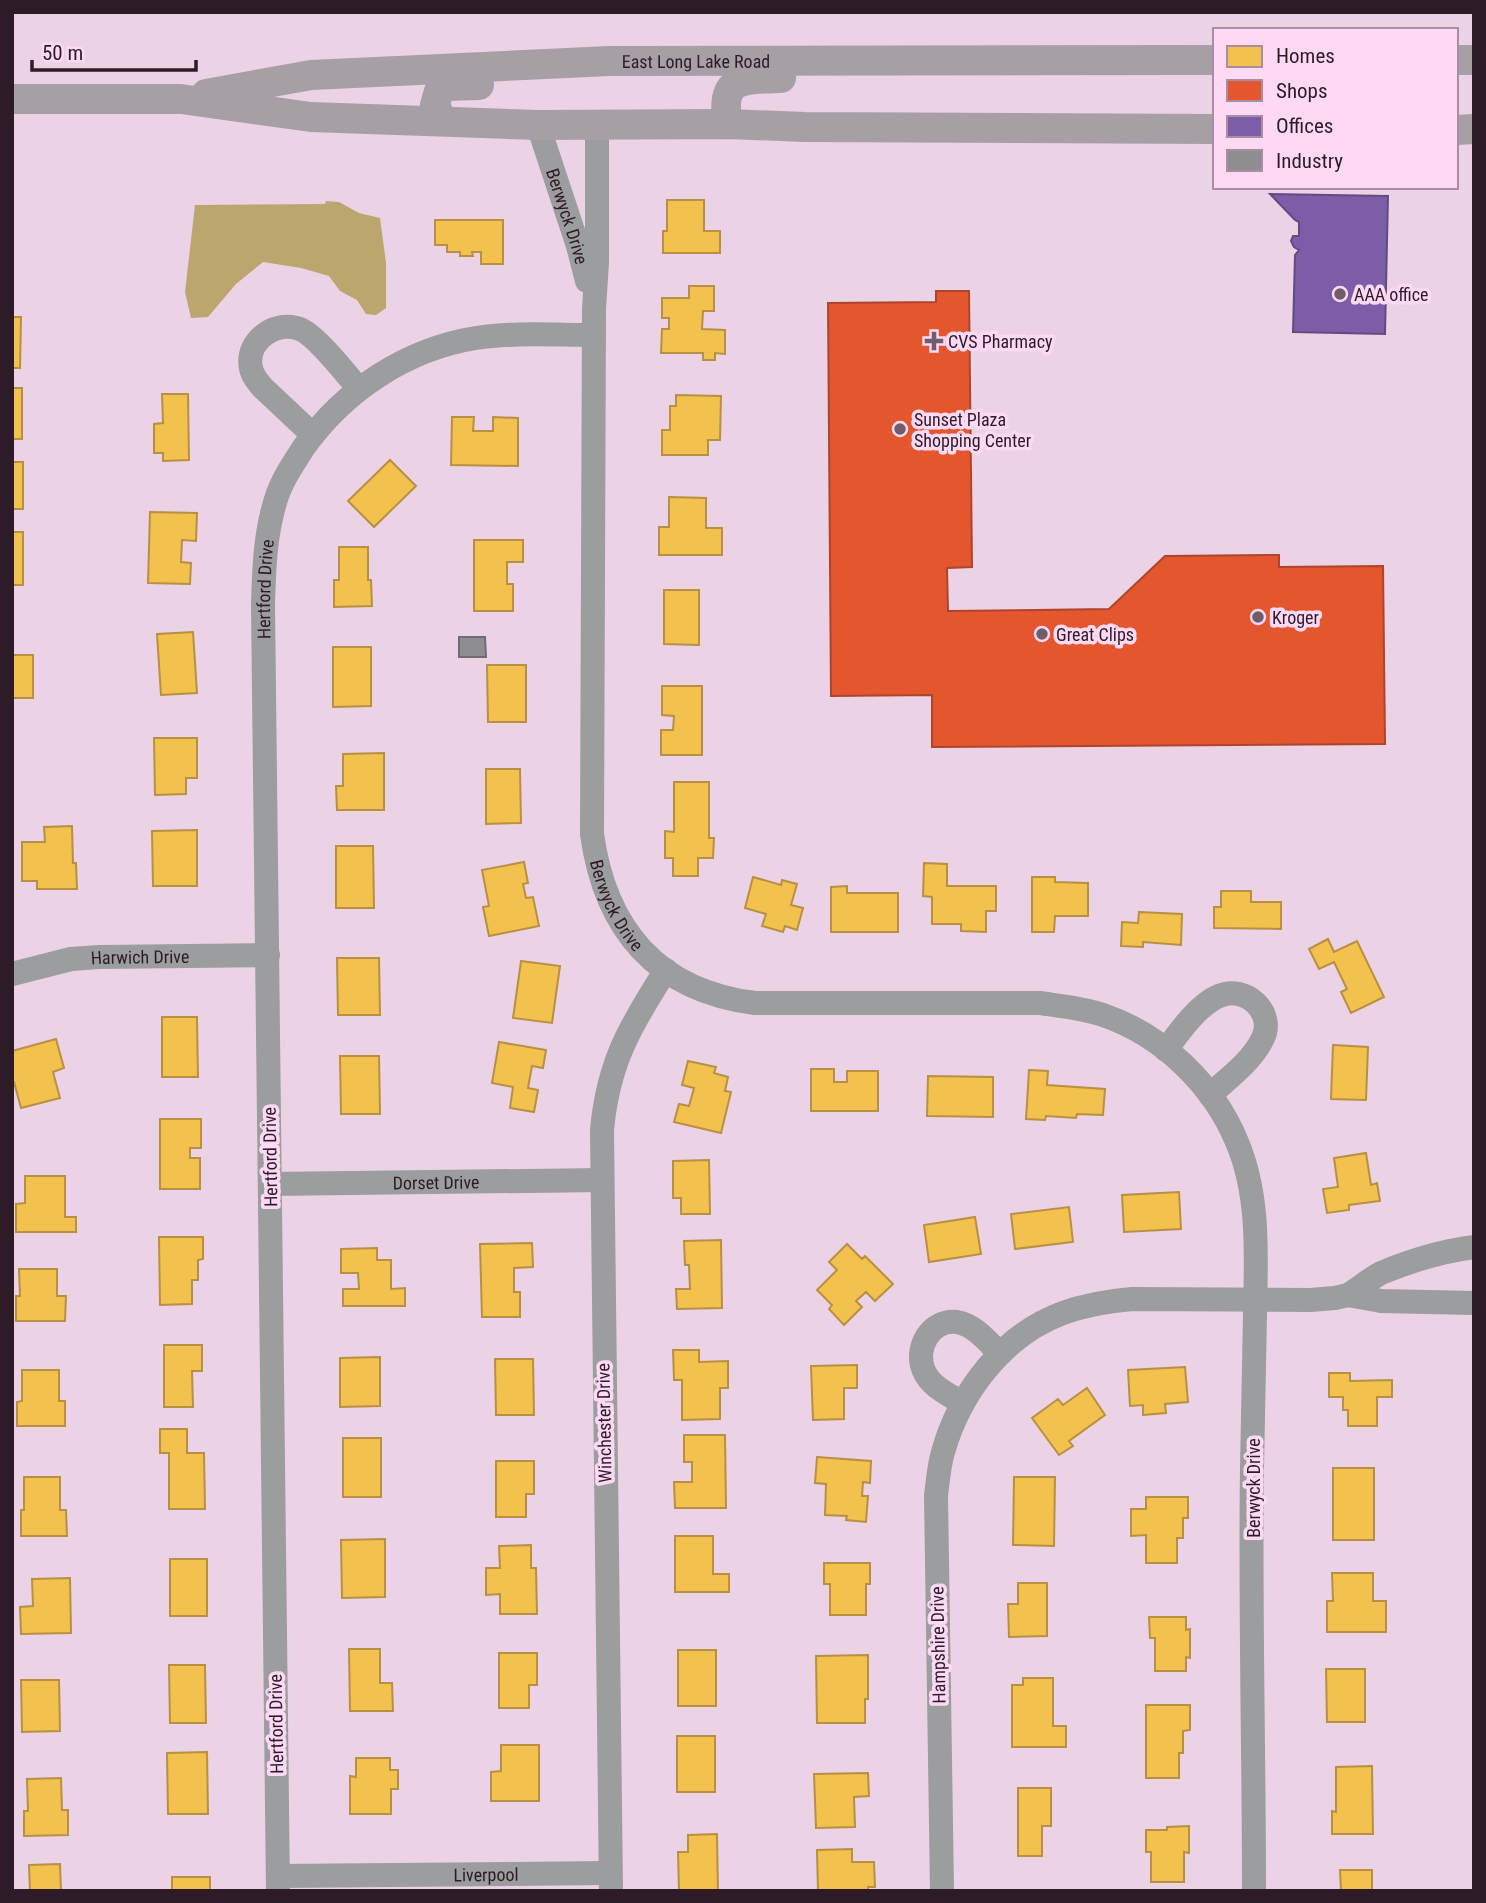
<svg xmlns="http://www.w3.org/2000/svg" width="1486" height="1903" viewBox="0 0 1486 1903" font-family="'Roboto Condensed',sans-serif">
  <rect width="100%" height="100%" fill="#ecd2e5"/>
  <path fill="#bba670" d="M326,201L339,202L359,213L380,218L386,263V308L376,315L366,314L357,300L340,291L329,276L301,268L263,262L236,284L208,317L191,318L185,292L195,205L325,204Z"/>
  <path fill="#f2c14e" stroke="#b79043" stroke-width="2" d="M667,200H704V231H720V253H663V231H667Z
    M435,220H503V264H481V252H472L473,256H460V252H447V245H435Z
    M689,286H714V311H703L702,329L725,330V354L715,353V360H703V353H661L662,329H669V318H662V298H689Z
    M12,317H21L20,368H12Z
    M12,388H22V439H12Z
    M162,394H188L189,460L163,461V453H154V424L163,423Z
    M676,395L721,396L720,440H708V455H662V430H670V406H676Z
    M452,417H474L473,431H493V417L518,418V466L451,465Z
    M390,460L416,486L374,527L348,501Z
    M12,462H23V509H12Z
    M669,497L706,498V528H722V555H659V527H669Z
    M150,512L197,513L196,541L182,540L181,562L191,563L190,584L148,583Z
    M12,532H23V585H12Z
    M474,540H523V562H507V584H513V611H474Z
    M339,547H368V580H371L372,606L334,607V580H339Z
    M664,590H699V645L664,644Z
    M193,632L197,693L161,695L157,634Z
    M333,647H371V706L333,707Z
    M12,655H33V698H12Z
    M487,665H526V722H488Z
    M662,686H702V755H661V730H673L674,716L662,715Z
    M154,738H197V778H186V794L155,795Z
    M384,753V810H337L336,786H343V754Z
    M486,769H520L521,823L486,824Z
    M674,782H709V838H714L713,858H698V876H673V858H665V831L674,832Z
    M72,826L73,863H76L77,889H37V881H22V842H45L44,827Z
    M197,830V886H153L152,831Z
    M336,846H373L374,908H336Z
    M524,862L528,883L523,884L526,898L533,897L539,926L489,936L483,907L489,906L482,870Z
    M924,863L947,864V886H996V911H986V932L961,931V924H932V897L923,896Z
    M753,877L781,885L782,880L797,884L791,905L803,908L797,930L785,926L783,932L762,926L766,914L745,908Z
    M1032,877H1055V882L1088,883V916H1055L1054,932H1032Z
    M847,886V893H898V932H831V887Z
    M1221,891H1251V902H1281V929L1214,928V907H1221Z
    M1139,912L1182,914L1181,945L1143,942V947L1121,946L1122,922L1138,923Z
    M1328,939L1334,952L1357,941L1384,997L1351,1013L1341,992L1347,989L1334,962L1319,969L1309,949Z
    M337,958H379L380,1015H338Z
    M521,961L560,966L552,1023L513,1018Z
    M162,1017H197L198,1077H162Z
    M56,1039L64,1068L53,1072L60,1098L21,1108L14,1082H12V1051Z
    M499,1042L546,1050L543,1068L532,1066L528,1088L538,1090L534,1112L510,1108L513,1087L492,1083Z
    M1333,1045L1368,1047L1366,1100L1331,1099Z
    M340,1056H379L380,1114H341Z
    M688,1061L716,1067L714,1073L728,1077L725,1091L731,1092L721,1133L674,1122L679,1104L689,1106L694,1088L682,1085Z
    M811,1069H834V1082H847V1071H878V1111H811Z
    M1029,1070L1048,1071L1047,1085L1105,1089L1103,1115L1077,1114L1076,1118L1046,1116L1045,1120L1026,1119Z
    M928,1076L993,1077V1117L927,1116Z
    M160,1119H201V1148H190V1158H200V1189H160Z
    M1366,1153L1371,1185L1377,1183L1380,1201L1349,1205V1210L1327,1213L1323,1189L1338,1187L1334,1158Z
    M709,1160L710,1214H681V1198H673V1161Z
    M25,1176H65V1217H76V1232H16V1204L25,1203Z
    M1179,1192L1181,1229L1124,1232L1122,1195Z
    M1069,1207L1073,1242L1015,1249L1011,1214Z
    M975,1217L981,1254L929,1262L924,1225Z
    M159,1237H203V1259L198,1260V1280H192V1304L160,1305Z
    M721,1240L722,1308L677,1309L676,1289H690L689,1265H685L684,1241Z
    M532,1243L533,1267L514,1268V1292H520V1317H482L480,1244Z
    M847,1244L862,1259L865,1256L893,1284L875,1301L866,1292L856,1301L862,1307L844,1325L829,1309L832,1305L817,1290L837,1270L829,1262Z
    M377,1248V1260H391V1289L405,1288V1306H343V1289H359L358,1273H341V1249Z
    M19,1269H57V1296H66L65,1321H16V1296H20Z
    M164,1345H202V1371H192L193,1407H164Z
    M673,1350H699V1362L728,1361V1388H720V1419L682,1420V1380H674Z
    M380,1357V1406L340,1407V1358Z
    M495,1359H533L534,1415H496Z
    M857,1365V1388H844V1419L813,1420L811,1366Z
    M1185,1367L1188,1402L1165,1404L1166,1413L1143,1415V1405L1130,1406L1128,1370Z
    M22,1370H59V1401H65V1426H17V1402L22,1401Z
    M1329,1373H1350V1381L1392,1380V1397H1377V1426H1348V1410H1343V1397H1329Z
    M1087,1388L1105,1415L1069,1441L1073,1446L1059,1455L1032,1418L1058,1399L1063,1405Z
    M160,1429H187V1453H204L205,1509H169V1453H160Z
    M684,1435H725L726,1508H675L674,1482H692V1462H684Z
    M343,1438H381V1497H343Z
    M817,1457L871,1461L870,1483L863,1482L862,1496H868L866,1522L846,1520L847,1516L825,1515L826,1484L815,1483Z
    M496,1461H534V1494H526V1517H496Z
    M1333,1468H1374V1540H1333Z
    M24,1477H60V1510H66L67,1536H21V1510H24Z
    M1014,1477H1055L1054,1546L1013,1545Z
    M1146,1497H1188V1518H1183V1538H1177V1563H1146V1535L1131,1536V1509H1146Z
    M675,1536H713V1574H729V1592H675Z
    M385,1539V1597L342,1598L341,1540Z
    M531,1545V1568H536L537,1614H500V1594L486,1595V1568H500L499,1546Z
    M170,1559H207V1616H170Z
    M824,1563H870V1584H866V1615H830V1584H824Z
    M1332,1573H1373V1601H1386V1632H1327V1601H1333Z
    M70,1578L71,1633L21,1634L20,1607L33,1606L32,1579Z
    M1018,1583H1047V1636L1009,1637L1008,1604H1018Z
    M1149,1617H1186V1630L1190,1629V1658L1186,1657V1671H1155V1638H1150Z
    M349,1649H380V1683H392L393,1711H350Z
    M678,1650H716V1706H678Z
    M499,1653H537V1685H529V1708H499Z
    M868,1655V1699H865V1723H817L816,1656Z
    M169,1665H205L206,1723H170Z
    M1326,1669H1365V1722H1327Z
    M1023,1678H1053V1726H1066V1747H1012V1685H1023Z
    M21,1680H59L60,1731L22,1732Z
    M1146,1705H1190V1730L1183,1731V1753H1179V1778H1146Z
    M677,1736H715V1792H677Z
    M501,1745H539V1801H491V1772L501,1771Z
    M207,1752L208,1814H168L167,1753Z
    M356,1758H390V1770H398V1789H391V1814H350V1776L356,1777Z
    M1372,1766L1373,1834H1332V1811L1336,1812V1767Z
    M868,1773L869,1796L854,1797L855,1827L816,1828L814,1774Z
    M61,1778L62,1810H68V1835L24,1836V1811H28L27,1779Z
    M1018,1788H1051V1826H1042V1856H1018Z
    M1189,1826V1853L1184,1852V1882H1151V1852H1146V1830H1167V1827Z
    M717,1834L718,1891H679L678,1852H688V1835Z
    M852,1849V1862H874L875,1887H868V1891H818L817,1850Z
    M60,1864L61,1891H30L29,1865Z
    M1340,1870H1372V1891H1341Z
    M172,1877H210V1891H172Z"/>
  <path fill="#e4572e" stroke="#ad452c" stroke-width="2" d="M936,291H969L972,567L947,568L948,611L1109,609L1165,556L1279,555V567L1383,566L1385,744L932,747V695L831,696L828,303L936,302Z"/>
  <path fill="#7b5ea7" stroke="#644a81" stroke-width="2" d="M1270,194L1388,196L1385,334L1293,332L1295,255L1299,250L1294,247L1291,241L1293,236H1299V222L1295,220Z"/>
  <path fill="#8d8d92" stroke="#706b72" stroke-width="2" d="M459,637H485L486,657H459Z"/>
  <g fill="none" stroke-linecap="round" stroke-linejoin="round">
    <g stroke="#9c9d9e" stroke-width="24">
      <path id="s1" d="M538,125L578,246L587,281"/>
      <path id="s2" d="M597,126V262L594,309L592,834C605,929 657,991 755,1003H1040C1061,1006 1083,1008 1103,1015C1162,1035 1213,1084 1237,1142C1260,1196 1256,1257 1255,1314C1254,1365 1253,1416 1252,1468C1250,1609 1254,1750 1254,1891"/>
      <path d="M313,435L262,387C257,381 252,375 251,368C245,340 278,318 302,330C317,337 347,375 359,389"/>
      <path id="s3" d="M12,974L71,959L99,957L268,955"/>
      <path d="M1166,1050C1179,1032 1199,1004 1219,996C1245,984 1277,1013 1262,1040C1251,1062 1227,1079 1210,1095"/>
      <path id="s4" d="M270,1184L602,1180"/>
      <path d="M1474,1247C1443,1251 1410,1261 1381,1273C1370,1279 1359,1288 1348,1295L1381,1301L1474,1303"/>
      <path d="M962,1403C948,1394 931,1387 924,1371C914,1349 930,1319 957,1322C975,1325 988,1342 1000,1354"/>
      <path id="s5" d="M278,1876L610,1873"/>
      <path id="s6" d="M278,1891L263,605C264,569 265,534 276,499C282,480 293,464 304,447C344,391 406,349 476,338C515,332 555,335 594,335"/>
      <path d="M611,1891L602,1130C608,1063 630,1026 666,970"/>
      <path d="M942,1891L936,1495C938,1481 939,1465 943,1452C960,1392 1003,1335 1063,1313C1085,1305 1109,1301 1132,1299L1310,1300L1335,1298L1348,1295"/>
    </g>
    <g stroke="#a69fa5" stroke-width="30">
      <path d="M1456,60H1474"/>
      <path id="s7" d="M206,94L311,75L609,61L1215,60"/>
      <path d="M12,99H181L311,117L538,125L728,124L805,127L1215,129"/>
      <path d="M442,121L435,105L439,91L444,86L479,85"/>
      <path d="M728,124C719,76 743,79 781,78"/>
      <path d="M1456,130L1474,129"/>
    </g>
  </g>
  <g fill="#705c6a" stroke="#fed9f3" stroke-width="2.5">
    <circle cx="1340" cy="294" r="7"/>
    <path d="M930.5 330.5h7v7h7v7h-7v7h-7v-7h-7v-7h7z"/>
    <circle cx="900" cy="429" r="7"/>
    <circle cx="1258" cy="617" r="7"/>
    <circle cx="1042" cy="634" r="7"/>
  </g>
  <g text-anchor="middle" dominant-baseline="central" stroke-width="7" stroke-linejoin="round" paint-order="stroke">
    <g font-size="18" fill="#2d1c28" stroke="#fed9f3">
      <text stroke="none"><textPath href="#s7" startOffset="492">East Long Lake Road</textPath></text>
      <text stroke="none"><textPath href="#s1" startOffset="96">Berwyck Drive</textPath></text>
      <text stroke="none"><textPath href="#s6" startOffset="1302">Hertford Drive</textPath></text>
      <text stroke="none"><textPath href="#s2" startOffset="784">Berwyck Drive</textPath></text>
      <text stroke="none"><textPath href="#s3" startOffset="130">Harwich Drive</textPath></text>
      <text transform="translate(270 1157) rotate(-91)">Hertford Drive</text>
      <text stroke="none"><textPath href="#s4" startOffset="166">Dorset Drive</textPath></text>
      <text transform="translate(604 1423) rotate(-91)">Winchester Drive</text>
      <text transform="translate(1253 1488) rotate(-90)">Berwyck Drive</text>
      <text transform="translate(938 1645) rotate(-91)">Hampshire Drive</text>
      <text transform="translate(276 1724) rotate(-91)">Hertford Drive</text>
      <text stroke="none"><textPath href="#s5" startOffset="208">Liverpool</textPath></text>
    </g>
    <g font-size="18" fill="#2d1c28" stroke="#fed9f3" text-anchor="start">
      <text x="1354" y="294">AAA office</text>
      <text x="948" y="341">CVS Pharmacy</text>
      <text x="914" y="419">Sunset Plaza<tspan x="914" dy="21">Shopping Center</tspan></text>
      <text x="1272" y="617">Kroger</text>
      <text x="1056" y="634">Great Clips</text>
    </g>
  </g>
  <rect width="1486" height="1903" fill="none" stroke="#2d1c28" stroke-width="28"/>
  <rect x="1213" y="28" width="245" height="161" fill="#fed9f3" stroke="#aa8da2" stroke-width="2"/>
  <rect x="1227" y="46" width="35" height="21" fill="#f2c14e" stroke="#aa8da2" stroke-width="2"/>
  <text x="1276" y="63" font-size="21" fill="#2d1c28">Homes</text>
  <rect x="1227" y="80" width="35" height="21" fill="#e4572e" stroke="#aa8da2" stroke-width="2"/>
  <text x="1276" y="98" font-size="21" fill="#2d1c28">Shops</text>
  <rect x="1227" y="116" width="35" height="21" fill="#7b5ea7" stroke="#aa8da2" stroke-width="2"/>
  <text x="1276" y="133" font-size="21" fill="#2d1c28">Offices</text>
  <rect x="1227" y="150" width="35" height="21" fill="#8d8d92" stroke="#aa8da2" stroke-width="2"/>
  <text x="1276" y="168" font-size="21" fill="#2d1c28">Industry</text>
  <path d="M32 60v10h164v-10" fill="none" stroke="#2d1c28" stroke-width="3.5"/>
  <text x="42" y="60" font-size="21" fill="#2d1c28" stroke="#fed9f3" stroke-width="5" paint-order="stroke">50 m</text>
</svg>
